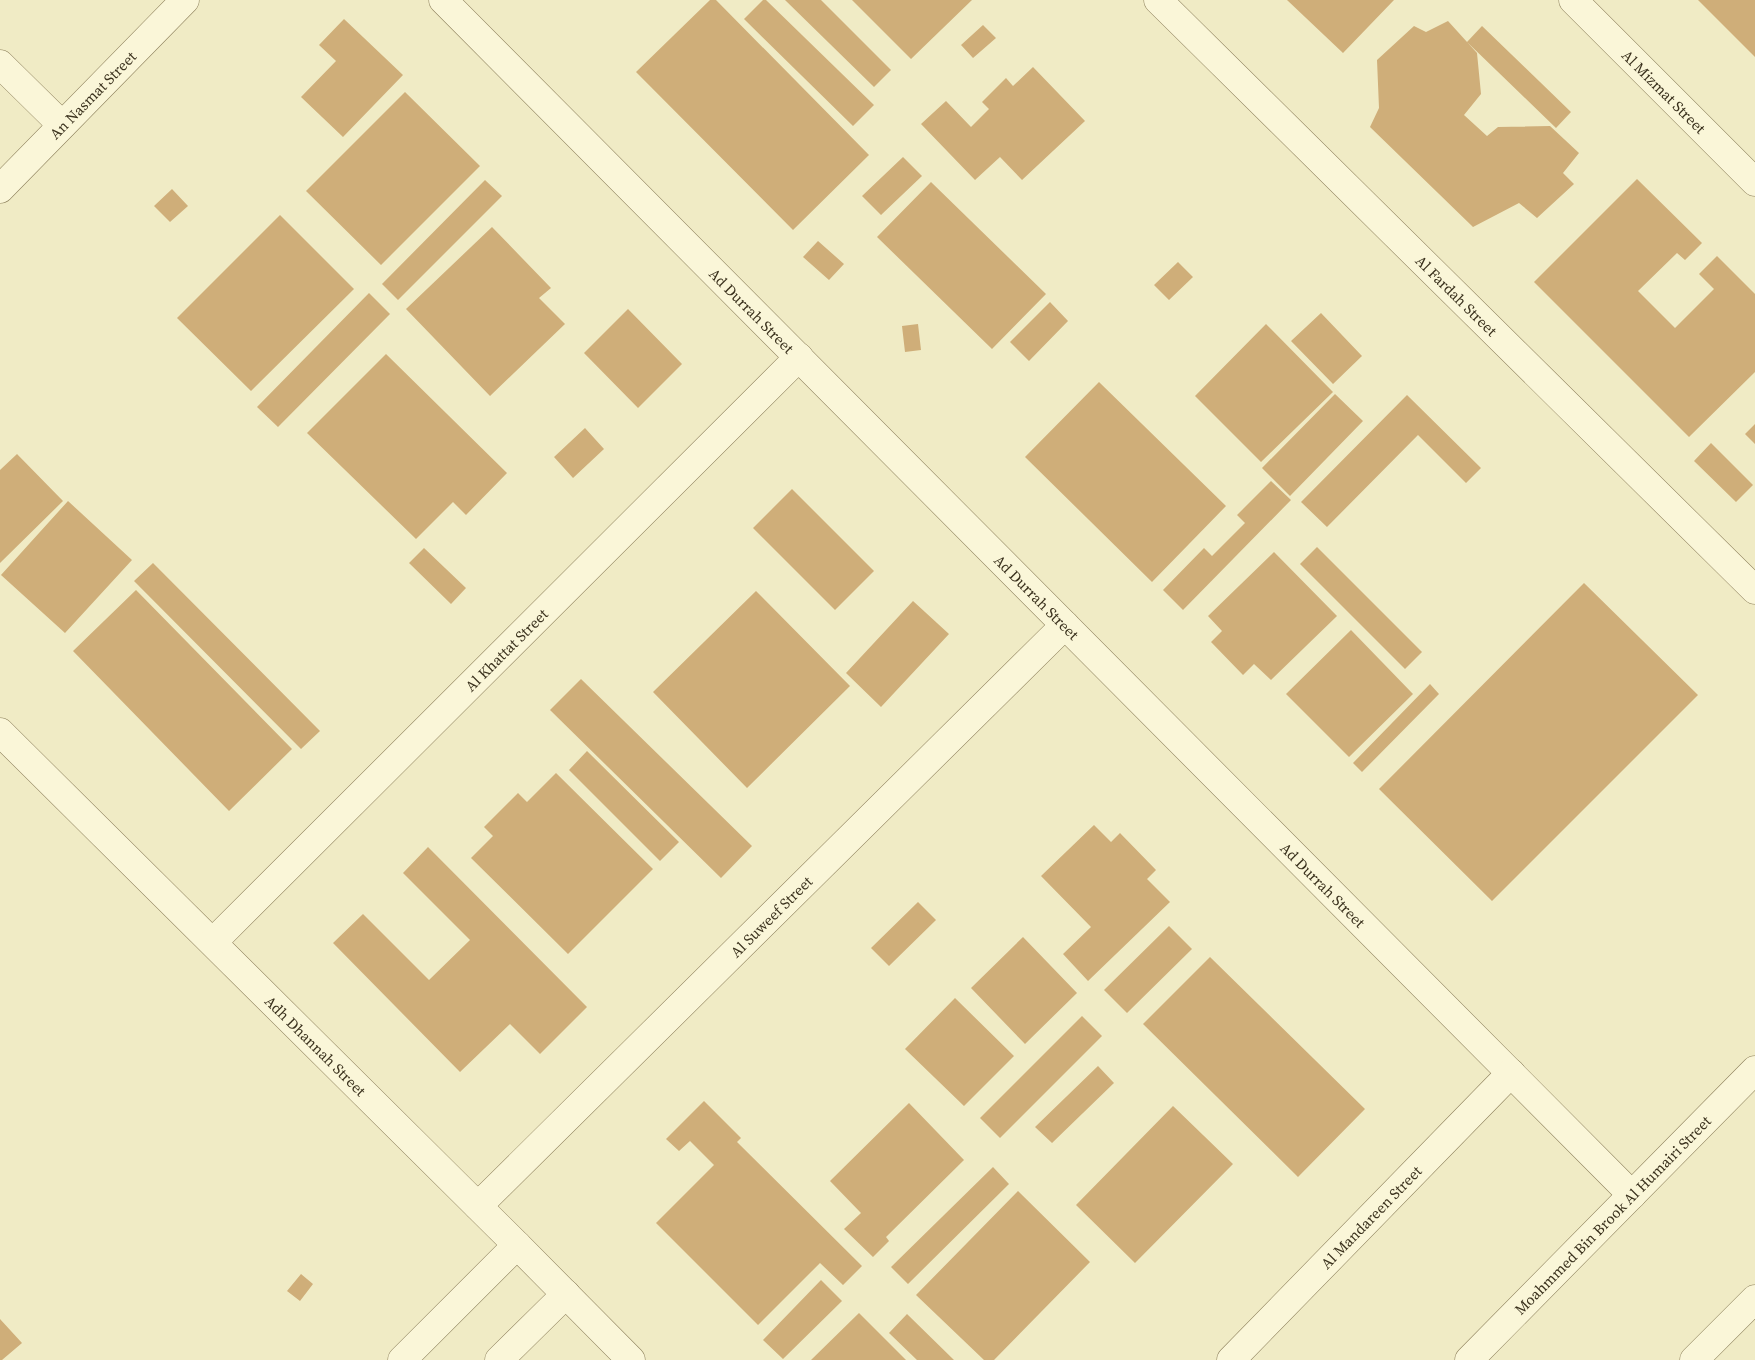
<svg xmlns="http://www.w3.org/2000/svg" width="1755" height="1360" viewBox="0 0 1755 1360" font-family="'Source Serif 4',serif">
  <rect width="100%" height="100%" fill="#f0ebc5"/>
  <path fill="#cfae79" d="M710,0H716L869,155L793,230L636,72Z
    M763,0H766L874,105L853,126L744,19Z
    M785,0H821L891,70L874,87Z
    M852,0H972L911,59Z
    M1287,0H1394L1343,53Z
    M1698,0H1755V57Z
    M344,19L403,75L343,137L301,97L336,61L319,45Z
    M1448,21L1477,53L1481,94L1464,115L1487,136L1498,127L1550,126L1579,153L1563,173L1574,184L1537,218L1519,203L1473,227L1370,127L1379,108L1377,60L1414,26L1426,32Z
    M983,25L996,38L973,58L961,45Z
    M1482,26L1571,112L1556,128L1467,42Z
    M1033,67L1085,121L1022,180L1000,157L975,180L921,124L946,101L971,127L989,109L982,102L1006,78L1013,86Z
    M405,92L480,166L381,265L306,191Z
    M903,157L922,176L881,215L862,196Z
    M1637,179L1702,243L1685,260L1677,253L1638,291L1675,328L1714,289L1699,274L1717,256L1755,294V372L1689,437L1534,282Z
    M485,180L502,196L398,300L382,284Z
    M931,182L1046,294L992,349L877,237Z
    M172,189L188,206L170,222L154,206Z
    M280,215L354,289L251,391L177,318Z
    M492,227L551,288L539,298L565,324L490,396L406,309Z
    M818,241L844,264L829,280L803,257Z
    M1178,262L1193,277L1169,300L1154,285Z
    M369,293L390,314L278,427L257,407Z
    M1050,302L1068,321L1029,361L1010,342Z
    M628,309L682,364L638,408L584,353Z
    M1321,313L1362,356L1333,384L1291,341Z
    M918,324L921,350L905,352L902,326Z
    M1266,324L1333,392L1261,462L1195,396Z
    M386,354L507,473L466,515L453,502L416,539L307,433Z
    M1099,382L1226,506L1152,582L1025,457Z
    M1335,394L1363,421L1290,496L1262,468Z
    M1407,395L1481,468L1466,483L1418,435L1327,527L1301,502Z
    M1755,424V444L1745,434Z
    M585,428L604,449L573,478L554,457Z
    M1711,443L1753,485L1736,502L1694,461Z
    M17,454L63,501L0,563V470Z
    M1271,481L1291,500L1183,610L1163,590L1204,548L1212,556L1245,523L1237,515Z
    M792,489L874,571L835,610L753,528Z
    M68,501L132,560L65,633L1,575Z
    M1317,547L1422,652L1405,669L1300,564Z
    M424,548L466,588L451,604L409,563Z
    M1274,552L1337,616L1271,680L1254,664L1243,675L1211,642L1222,631L1208,616Z
    M153,563L320,731L301,749L134,581Z
    M1584,583L1698,695L1492,901L1379,789Z
    M136,590L292,749L229,811L73,651Z
    M756,591L850,686L747,788L653,692Z
    M913,601L949,634L881,707L846,673Z
    M1351,630L1413,694L1349,757L1286,694Z
    M581,679L752,846L721,878L550,710Z
    M1430,684L1439,694L1362,772L1353,763Z
    M587,751L679,842L660,861L569,770Z
    M556,773L653,869L568,954L471,858L493,836L484,827L518,793L527,802Z
    M1094,825L1111,842L1120,833L1156,870L1147,879L1170,902L1088,981L1063,954L1091,927L1041,876Z
    M428,847L587,1007L540,1054L510,1024L460,1072L333,943L363,914L429,980L470,940L403,873Z
    M918,902L936,920L889,966L871,948Z
    M1169,926L1192,949L1127,1013L1104,990Z
    M1023,937L1077,993L1025,1044L971,988Z
    M1210,957L1365,1109L1298,1177L1143,1024Z
    M955,998L1014,1056L964,1106L905,1049Z
    M1082,1016L1102,1036L1000,1138L980,1118Z
    M1098,1066L1114,1083L1052,1143L1035,1127Z
    M704,1101L741,1138L737,1142L862,1266L843,1285L820,1263L758,1325L656,1223L714,1165L690,1141L679,1151L666,1139Z
    M909,1103L964,1160L886,1237L889,1241L873,1257L844,1229L861,1213L830,1181Z
    M1173,1106L1233,1164L1135,1263L1076,1205Z
    M993,1167L1009,1184L908,1284L891,1267Z
    M1018,1191L1090,1262L994,1360H984L916,1295Z
    M301,1274L313,1284L300,1301L287,1291Z
    M821,1280L842,1301L783,1359L763,1340Z
    M859,1313L906,1360H811Z
    M907,1314L954,1360H917L889,1333Z
    M0,1319L22,1343L2,1360H0Z"/>
  <g fill="none" stroke-linecap="round" stroke-linejoin="round">
    <defs>
      <g id="minor">
        <path id="s1" d="M443,0L1632,1195"/>
        <path id="s2" d="M1158,0L1755,590"/>
        <path id="s3" d="M1573,0L1755,182"/>
        <path d="M0,64L62,125"/>
        <path id="s4" d="M0,189L185,0"/>
        <path id="s5" d="M0,732L517,1245L631,1360"/>
        <path id="s6" d="M213,942L799,357"/>
        <path id="s7" d="M478,1206L1065,625"/>
        <path d="M402,1360L517,1245"/>
        <path d="M499,1360L566,1294"/>
        <path id="s8" d="M1231,1360L1511,1073"/>
        <path id="s9" d="M1469,1360L1755,1070"/>
        <path d="M1694,1360L1755,1299"/>
      </g>
    </defs>
    <use href="#minor" stroke="#8b7e5a" stroke-width="29"/>
    <use href="#minor" stroke="#faf6d8" stroke-width="28"/>
  </g>
  <g text-anchor="middle" dominant-baseline="central" stroke-width="5" stroke-linejoin="round" paint-order="stroke">
    <g font-size="15" fill="#3b321e" stroke="#f7f4d5">
      <text stroke="none"><textPath href="#s3" startOffset="129">Al Mizmat Street</textPath></text>
      <text stroke="none"><textPath href="#s4" startOffset="132">An Nasmat Street</textPath></text>
      <text stroke="none"><textPath href="#s2" startOffset="420">Al Fardah Street</textPath></text>
      <text stroke="none"><textPath href="#s1" startOffset="438">Ad Durrah Street</textPath></text>
      <text stroke="none"><textPath href="#s1" startOffset="842">Ad Durrah Street</textPath></text>
      <text stroke="none"><textPath href="#s6" startOffset="414">Al Khattat Street</textPath></text>
      <text stroke="none"><textPath href="#s1" startOffset="1248">Ad Durrah Street</textPath></text>
      <text stroke="none"><textPath href="#s7" startOffset="412">Al Suweef Street</textPath></text>
      <text stroke="none"><textPath href="#s5" startOffset="445">Adh Dhannah Street</textPath></text>
      <text stroke="none"><textPath href="#s9" startOffset="204">Moahmmed Bin Brook Al Humairi Street</textPath></text>
      <text stroke="none"><textPath href="#s8" startOffset="200">Al Mandareen Street</textPath></text>
    </g>
  </g>
</svg>
